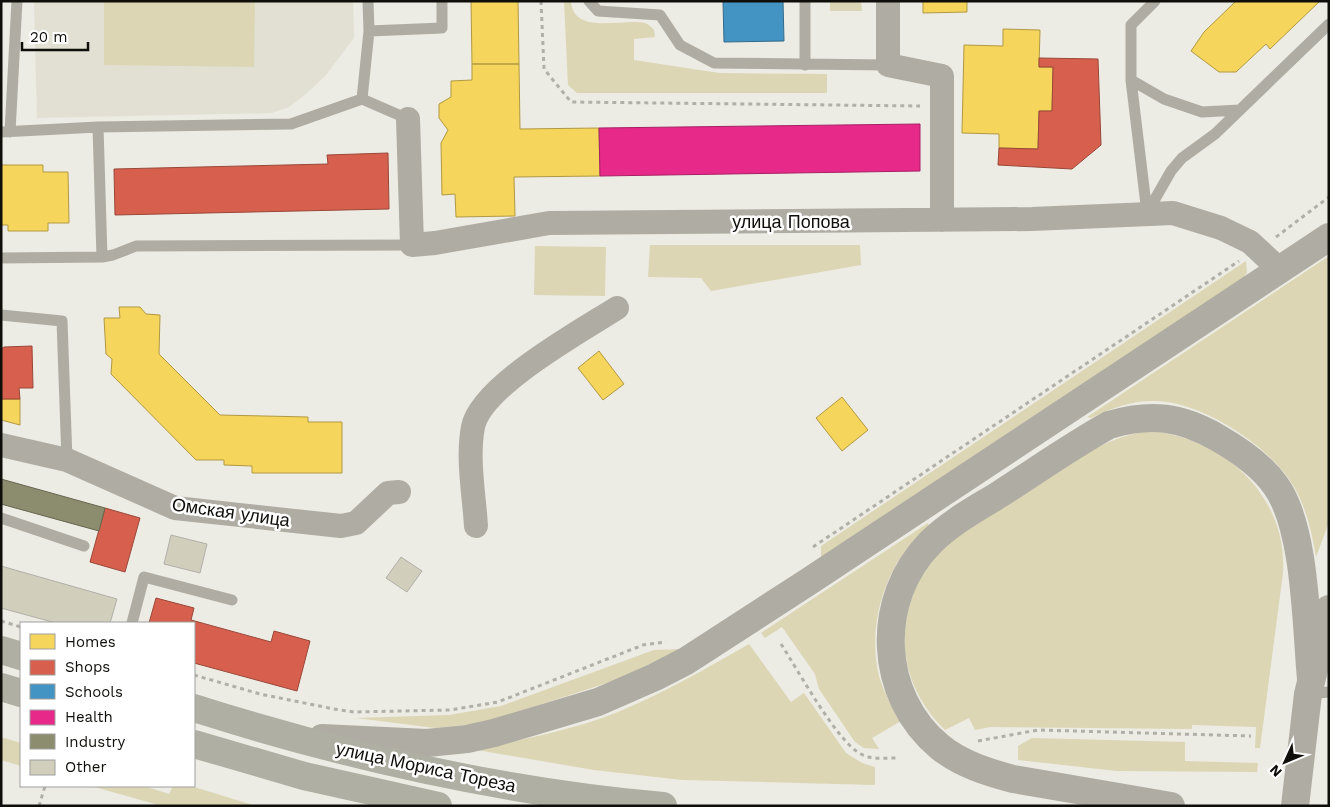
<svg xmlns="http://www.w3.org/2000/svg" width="1330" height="807" viewBox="0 0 1330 807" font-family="'Work Sans',sans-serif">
  <rect width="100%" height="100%" fill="#ecebe4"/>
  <path fill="#e2e0d3" d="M34,1H353L354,38L326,75L307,93L289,107L272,113L37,118Z"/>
  <path fill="#dcd6b4" d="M104,1H255L254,67L104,65Z
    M564,1H571C573,36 623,18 645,23C648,24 651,27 654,30L655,37L634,39V60L719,73L827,74V93H577L568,85Z
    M830,1H861L862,11H830Z
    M650,245H860L861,265L711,291L701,278L648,277Z
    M535,246L606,247L605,296L534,295Z
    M1329,256V522L1316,557C1312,532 1306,507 1293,485C1269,446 1203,402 1156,401C1133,400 1112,408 1091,418L1087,417Z
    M1246,261L1247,272L1244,278L821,560V546Z
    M1149,431C1223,437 1288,496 1283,573L1260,748H1255L1256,727L1192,725V729L990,727L975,730L969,718L945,730C896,682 890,613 935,558C959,529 999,510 1030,489C1068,465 1103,437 1149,431Z
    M928,523L929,526C887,559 866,623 879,676C884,693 892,707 901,721L872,738L879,749L864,748L855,742L819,689L815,674L782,627L765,638L761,633Z
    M749,644L791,702L804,693L846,753L862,763L875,767V785L682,780L594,770L477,750C522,739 569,731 613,714C661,695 705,669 749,644Z
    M683,649L613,681L483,723L435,728L356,718L449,715L501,706L654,650Z
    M1,737L21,743V766L1,760Z
    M1032,738L1185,742V761L1258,763L1257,772L1117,771L1018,760V746Z
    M91,786H144L169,794L173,786H191L256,806H162Z"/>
  <path fill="#f6d55c" stroke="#b19943" d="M471,1H518L519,64H472Z
    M923,1H967V12L923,13Z
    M1236,1H1320L1270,49L1266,44L1236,72H1219L1191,51L1204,32Z
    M1003,29L1040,30L1039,67H1053L1052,111H1039L1038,149L999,148V134L962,133L964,45L1003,46Z
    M472,64H519L520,129L599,128L600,176L514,177L515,216L456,217L455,194L442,195L441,143L448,130L439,118V104L451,97V81L472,80Z
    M1,165H43V172H68L69,223H48V231H8V225H1Z
    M119,307H140L146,314L160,315L159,354L220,415L308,417V422H342V473H252V466L224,465V460H196L111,374L112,359L106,354L104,318H120Z
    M599,351L624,384L603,400L578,368Z
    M842,397L868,430L842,451L816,418Z
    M1,399H20V425L1,420Z"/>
  <path fill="#d6604d" stroke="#9a4739" d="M1039,58L1098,59L1101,145L1072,169L998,165L999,148L1038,149L1039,111H1052L1053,67H1039Z
    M388,153L389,209L115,215L114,169L328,164L327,155Z
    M32,346L33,388H19L20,399H1V349L4,347Z
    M105,508L140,518L125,572L90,562Z
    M156,598L194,608L191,620L271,642L274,631L310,641L297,691L194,663V623H149Z"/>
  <path fill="#4393c3" stroke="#336b8c" d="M723,1H783L784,41L724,42Z"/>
  <path fill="#e7298a" stroke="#a62164" d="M920,124V171L600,176L599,128Z"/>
  <path fill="#8c8c6e" stroke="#666650" d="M1,479L105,508L99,531L1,504Z"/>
  <path fill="#d1cebc" stroke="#b0b0aa" d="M171,535L207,544L200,573L164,564Z
    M401,557L422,571L407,592L386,578Z
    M1,566L117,599L110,623H56L1,608Z"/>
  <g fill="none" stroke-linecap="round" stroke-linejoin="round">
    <path stroke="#b0afa8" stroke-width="3" stroke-dasharray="4 4" stroke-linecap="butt" d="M541,1L544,69L571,102L920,106
      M1276,237L1329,197
      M813,547L1239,261
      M1,621L21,627
      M781,644C798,670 837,742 861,754C872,760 884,758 896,758
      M194,675L260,694L334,709L354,712L450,710L498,702L643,645L666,642
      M978,741L1038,730L1251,736
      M39,806L45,786"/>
    <path stroke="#afada3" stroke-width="11" d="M589,1L598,11L660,15L680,45L714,63L888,65
      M369,31L442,28V1
      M805,65V1
      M1131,80L1164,99L1202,112L1240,110
      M362,99L408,119
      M98,127L102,257
      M1,132L98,127L291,124L362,99L369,31L368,1
      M10,132L17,1
      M1147,213L1171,171L1182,158L1215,134L1329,24
      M1147,213L1131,80V25L1155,1
      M1,258L102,257L113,255L136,246L412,245
      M1,315L62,321L67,460
      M1,518L84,546
      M132,623L144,577L232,600
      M1308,694L1329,692"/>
    <path stroke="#afada3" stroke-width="24" d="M888,1V65L942,76V220
      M408,119L412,245L435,243L549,223L1032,219L1173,213L1221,228L1250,242L1280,270
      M1,445L67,460L175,508L341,526L356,523L388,493L399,492
      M476,526C474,494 467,458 473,427C481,386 581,331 617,308"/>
    <path stroke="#afada3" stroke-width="28" d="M322,738L427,743L467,739L494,733L598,702L655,677L686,661L811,580L1329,237
      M1171,806L1013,779C987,772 961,764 940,747C878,696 874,599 931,542C951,522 976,509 1000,494C1036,471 1071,446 1109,425C1151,413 1180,416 1218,438C1239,450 1262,466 1276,486C1306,528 1306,626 1311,679
      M1295,806L1308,694L1329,609"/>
    <path stroke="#b0afa3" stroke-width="28" d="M1,650L21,656
      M1,687L21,693
      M194,708C345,756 505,792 663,806
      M194,744L304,776L438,806"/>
  </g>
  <g text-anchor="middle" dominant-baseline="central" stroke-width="5" stroke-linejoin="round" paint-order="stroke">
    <g font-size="18" fill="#0f0e0a" stroke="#fff">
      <text x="791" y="221">улица Попова</text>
      <text transform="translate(231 512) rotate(8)">Омская улица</text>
      <text transform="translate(426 767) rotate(12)">улица Мориса Тореза</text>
    </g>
  </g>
  <rect width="1330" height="807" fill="none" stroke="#0f0e0a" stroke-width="5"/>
  <rect x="20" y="622" width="175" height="165" fill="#ffffff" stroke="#9f9f9d"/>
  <rect x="30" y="634" width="25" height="15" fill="#f6d55c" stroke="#9f9f9d"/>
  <text x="65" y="647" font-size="15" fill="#0f0e0a">Homes</text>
  <rect x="30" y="660" width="25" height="15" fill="#d6604d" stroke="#9f9f9d"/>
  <text x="65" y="672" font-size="15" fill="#0f0e0a">Shops</text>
  <rect x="30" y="684" width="25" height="15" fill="#4393c3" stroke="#9f9f9d"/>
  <text x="65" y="697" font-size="15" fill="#0f0e0a">Schools</text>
  <rect x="30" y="710" width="25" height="15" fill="#e7298a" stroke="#9f9f9d"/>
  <text x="65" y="722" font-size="15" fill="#0f0e0a">Health</text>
  <rect x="30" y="734" width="25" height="15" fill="#8c8c6e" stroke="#9f9f9d"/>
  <text x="65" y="747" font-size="15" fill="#0f0e0a">Industry</text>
  <rect x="30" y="760" width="25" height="15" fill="#d1cebc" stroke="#9f9f9d"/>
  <text x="65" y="772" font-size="15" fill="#0f0e0a">Other</text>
  <g transform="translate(1285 762) rotate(226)" stroke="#ffffff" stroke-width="4" paint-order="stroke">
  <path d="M0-4L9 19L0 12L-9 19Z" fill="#0f0e0a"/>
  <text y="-8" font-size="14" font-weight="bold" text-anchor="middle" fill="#0f0e0a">N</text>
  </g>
  <path d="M22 42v8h66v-8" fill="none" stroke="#0f0e0a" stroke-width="2.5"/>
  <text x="30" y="42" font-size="15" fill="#0f0e0a" stroke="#ffffff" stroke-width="4" paint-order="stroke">20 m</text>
</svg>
